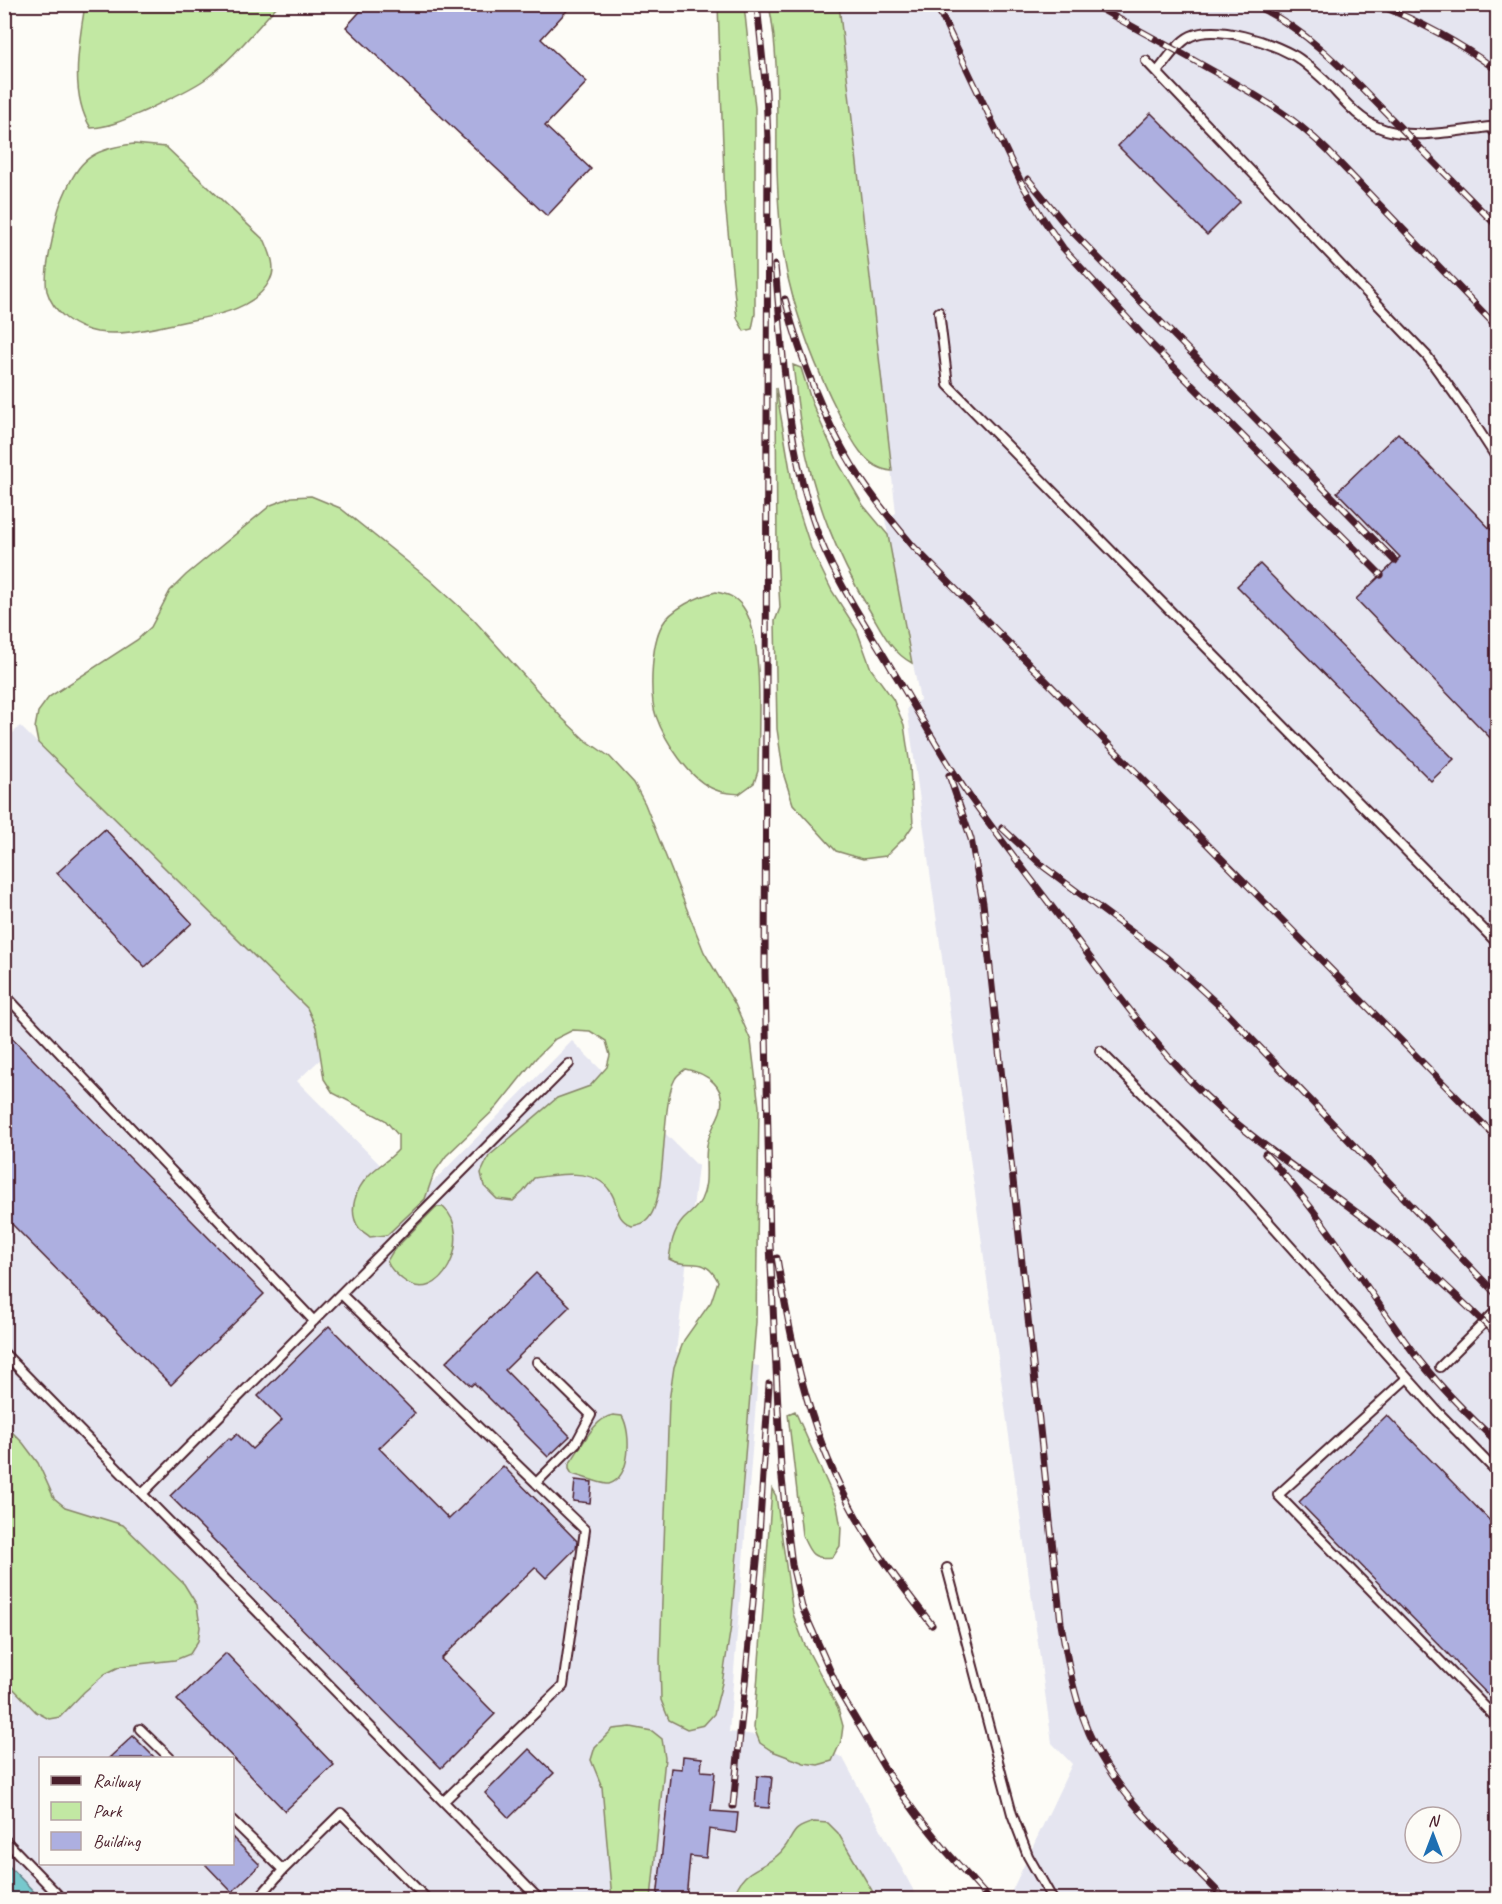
<svg xmlns="http://www.w3.org/2000/svg" width="1502" height="1904" viewBox="0 0 1502 1904" font-family="Caveat,sans-serif">
  <rect width="100%" height="100%" fill="#fdfcf7"/>
  <filter id="ink" filterUnits="userSpaceOnUse"><feTurbulence type="fractalNoise" baseFrequency=".0167" numOctaves="2"/><feDisplacementMap in="SourceGraphic" scale="12" xChannelSelector="R" yChannelSelector="G"/><feConvolveMatrix kernelMatrix="1 2 1 2 8 2 1 2 1" color-interpolation-filters="sRGB"/></filter>
  <g filter="url(#ink)">
    <path fill="#e5e5f0" fill-rule="evenodd" d="M839,5H1497V1899H1008L1072,1764L1052,1743L907,708L920,700L885,519L896,513ZM1415,1817H1451V1853H1415Z
      M20,726L340,1041L297,1081L415,1200L572,1041L698,1166L676,1352L759,1366L729,1732L808,1741L843,1758L918,1899L5,1900L4,742ZM40,1758H232V1864H40Z"/>
    <path fill="#c2e8a3" stroke="#868467" stroke-width="1.5" d="M85,5V4L278,5C255,30 232,60 204,80C186,92 166,100 147,110C128,118 111,127 91,128C69,94 79,43 85,5Z
      M718,5H744L755,108V314L752,329L744,331L737,318L725,202Z
      M769,5H839L892,471C864,469 850,437 839,414C817,371 799,325 788,278C780,243 778,204 777,169C776,114 780,58 769,5Z
      M134,144L166,147L265,241C270,253 277,268 270,280C254,312 209,316 178,323C152,328 124,336 97,332C75,328 53,313 47,291C44,278 49,254 52,241C54,229 56,216 60,205C77,163 87,149 134,144Z
      M793,365L801,368L812,403L839,464L863,505L888,535L912,663C891,652 882,631 870,611C836,554 814,499 802,433C798,411 796,388 793,365Z
      M776,388L795,499L811,548L832,591L857,630L871,669L893,699L904,725L910,766L913,825L905,837L886,856L863,859L836,851L793,804L784,776L777,729L775,621L780,608L777,556Z
      M311,496L340,508L430,580L473,619L563,719L584,739L610,757L634,783L645,804L704,952L735,1004L751,1041L759,1107L756,1322L731,1626L722,1683L714,1714L704,1725L687,1729L669,1720L661,1700L660,1659L669,1401L674,1367L684,1340L711,1302L718,1281C703,1253 690,1271 669,1259C671,1245 673,1231 683,1220C689,1214 697,1208 701,1200C710,1181 704,1166 707,1146C708,1134 716,1123 720,1112C728,1087 707,1073 685,1069C682,1072 677,1075 675,1079C659,1108 669,1203 646,1221C643,1224 636,1225 632,1226C613,1217 620,1205 610,1191C596,1168 557,1174 534,1178L523,1192L513,1201L497,1199L484,1186L481,1173L489,1156L557,1098L590,1086L607,1067L610,1055L606,1041L590,1031L573,1030L555,1039L536,1058L497,1107L446,1156L434,1173L425,1199L387,1235L370,1237C367,1234 361,1231 359,1228C347,1211 356,1189 369,1175C378,1166 389,1160 398,1150V1135L385,1120L333,1093L324,1079L316,1027L307,1008L38,743L35,728L38,712L49,697L137,640L151,627L170,591L186,575L271,505L292,497Z
      M716,592C727,594 735,596 743,607C765,637 758,731 758,771L754,783L739,794C731,793 722,793 716,790C690,781 665,741 656,716C649,696 651,644 662,625C671,609 698,596 716,592Z
      M436,1207H443C475,1235 441,1311 402,1279C395,1273 390,1269 387,1261L393,1251Z
      M795,1411L837,1505L841,1528L840,1546L833,1557C812,1560 810,1553 802,1535L788,1414Z
      M613,1415L622,1416C632,1433 631,1478 609,1484C604,1485 580,1476 572,1474L569,1469V1464C582,1448 592,1419 613,1415Z
      M5,1425L23,1443L38,1463L54,1498L65,1507L123,1525L184,1584L197,1605L200,1627L198,1641L190,1654L175,1660L121,1666L105,1674L84,1692L60,1717L49,1719L36,1712L5,1680Z
      M772,1489L776,1496L793,1614L804,1643L838,1708L843,1726L841,1741L832,1761L818,1765L804,1763L772,1751L760,1743L754,1728Z
      M631,1727L652,1731L662,1739L665,1758L651,1899H612L602,1787L591,1760L595,1747L613,1729Z
      M814,1822L828,1823L838,1833L877,1899H733C743,1865 762,1872 781,1852C796,1836 788,1829 814,1822Z"/>
    <path fill="#77c8cd" stroke="#65848c" stroke-width="1.5" d="M5,1862L41,1899H5Z"/>
    <path fill="#adafe0" stroke="#4a1f2b" stroke-width="1.5" d="M367,4H573L541,39L587,82L545,126L591,169L547,216L346,27Z
      M1151,113L1240,202L1207,235L1118,146Z
      M1398,433L1497,536V745L1356,599L1400,557L1337,492Z
      M1260,564L1454,759L1431,781L1237,586Z
      M105,829L192,923L145,967L57,873Z
      M4,1030L264,1294L171,1385L4,1216Z
      M536,1273L570,1306L505,1370L570,1436L548,1457L474,1383L471,1386L446,1362Z
      M329,1326L415,1413L379,1448L449,1519L503,1466L577,1541L576,1548L546,1578L535,1567L441,1659L495,1714L441,1768L170,1496L229,1438L231,1440L237,1434L252,1449L282,1420L258,1396Z
      M1387,1415L1497,1528V1704L1299,1502Z
      M575,1480L592,1482L590,1503L573,1501Z
      M226,1653L334,1765L285,1811L177,1700Z
      M133,1736L155,1758H109Z
      M529,1749L554,1773L509,1818L485,1793Z
      M683,1756L702,1758L701,1771L715,1772L711,1811L738,1813L736,1833L709,1829L706,1858L690,1856L686,1899H657L671,1768L682,1769Z
      M757,1776L772,1777L769,1808L755,1807Z
      M232,1837L260,1865L232,1892L204,1863H232Z"/>
    <g fill="none" stroke-linecap="round" stroke-linejoin="round">
      <defs>
        <path id="service" d="M1146,61L1427,356L1463,406L1498,460
          M1157,72C1166,61 1178,42 1191,36C1217,24 1270,42 1295,56C1305,62 1315,72 1323,79C1340,95 1356,118 1378,127C1409,141 1457,131 1490,127L1498,135
          M939,312L948,385L1498,944
          M4,994L314,1321
          M1100,1051L1241,1191L1437,1411L1498,1473
          M341,1294L536,1483L576,1443L591,1415L537,1362
          M4,1353L540,1900
          M1440,1367L1498,1309
          M1407,1378L1278,1495L1498,1720
          M142,1494L569,1064
          M947,1568L1012,1814L1028,1856L1053,1900
          M140,1729L170,1758
          M444,1801L563,1686L585,1530L536,1483
          M232,1820L283,1870
          M4,1839L63,1900
          M257,1900L283,1870L341,1813L428,1900"/>
      </defs>
      <use href="#service" stroke="#4a1f2b" stroke-width="12"/>
      <use href="#service" stroke="#fdfcf7" stroke-width="8"/>
      <defs>
        <path id="rail" d="M757,4L766,92L768,139L765,973L770,1245L781,1469L787,1525L792,1565L802,1607L840,1693L891,1779L917,1815L947,1852L990,1900
          M936,4L1021,182L1041,216L1063,248L1150,343L1381,575
          M1092,4C1129,25 1167,45 1204,66C1251,92 1290,113 1328,151L1498,328
          M1252,4C1308,29 1350,76 1392,119C1427,155 1462,191 1498,227
          M1376,4C1420,21 1460,43 1498,71
          M1028,179L1064,223L1395,561
          M775,265C783,351 786,440 814,523C832,576 865,623 893,671C919,713 942,757 970,797C1003,843 1037,887 1071,932C1118,995 1163,1059 1222,1111C1278,1160 1342,1198 1399,1245C1434,1273 1466,1305 1498,1336
          M785,299C800,356 821,414 852,465C870,494 891,520 913,546L1498,1139
          M949,775L971,839L983,903L1061,1623C1068,1665 1076,1708 1095,1746C1126,1806 1180,1852 1226,1900
          M1002,828L1044,867L1167,958L1225,1011L1498,1296
          M1265,1154C1325,1216 1367,1292 1419,1360C1443,1390 1470,1417 1498,1443
          M777,1258C791,1342 807,1424 847,1500C870,1545 901,1585 932,1625
          M733,1806L758,1551L769,1384"/>
      </defs>
      <use href="#rail" stroke="#4a1f2b" stroke-width="7"/>
      <use href="#rail" stroke="#fdfcf7" stroke-width="4.5" stroke-dasharray="14" stroke-linecap="butt"/>
    </g>
  </g>
  <rect width="1502" height="1904" fill="none" stroke="#fdfcf7" stroke-width="24"/>
  <rect x="12" y="12" width="1478" height="1880" fill="none" stroke="#4a1f2b" stroke-width="2" filter="url(#ink)"/>
  <rect x="39" y="1757" width="195" height="108" fill="#fdfcf7" stroke="#b5a4a5" stroke-width="1.5"/>
  <rect x="51" y="1776" width="30" height="9" fill="#4a1f2b" stroke="#b5a4a5" stroke-width="1.5"/>
  <text x="93" y="1787" font-size="18" fill="#4a1f2b">Railway</text>
  <rect x="51" y="1802" width="30" height="18" fill="#c2e8a3" stroke="#b5a4a5" stroke-width="1.5"/>
  <text x="93" y="1817" font-size="18" fill="#4a1f2b">Park</text>
  <rect x="51" y="1832" width="30" height="18" fill="#adafe0" stroke="#b5a4a5" stroke-width="1.5"/>
  <text x="93" y="1847" font-size="18" fill="#4a1f2b">Building</text>
  <g transform="translate(1433 1835)"><circle r="28" fill="#fdfcf7" stroke="#b5a4a5" stroke-width="1.5"/>
  <path d="M0-4.5L10 22L0 15L-10 22Z" fill="#1f6fb2"/>
  <text y="-9" font-size="16" font-weight="bold" text-anchor="middle" fill="#4a1f2b">N</text>
  </g>
</svg>
